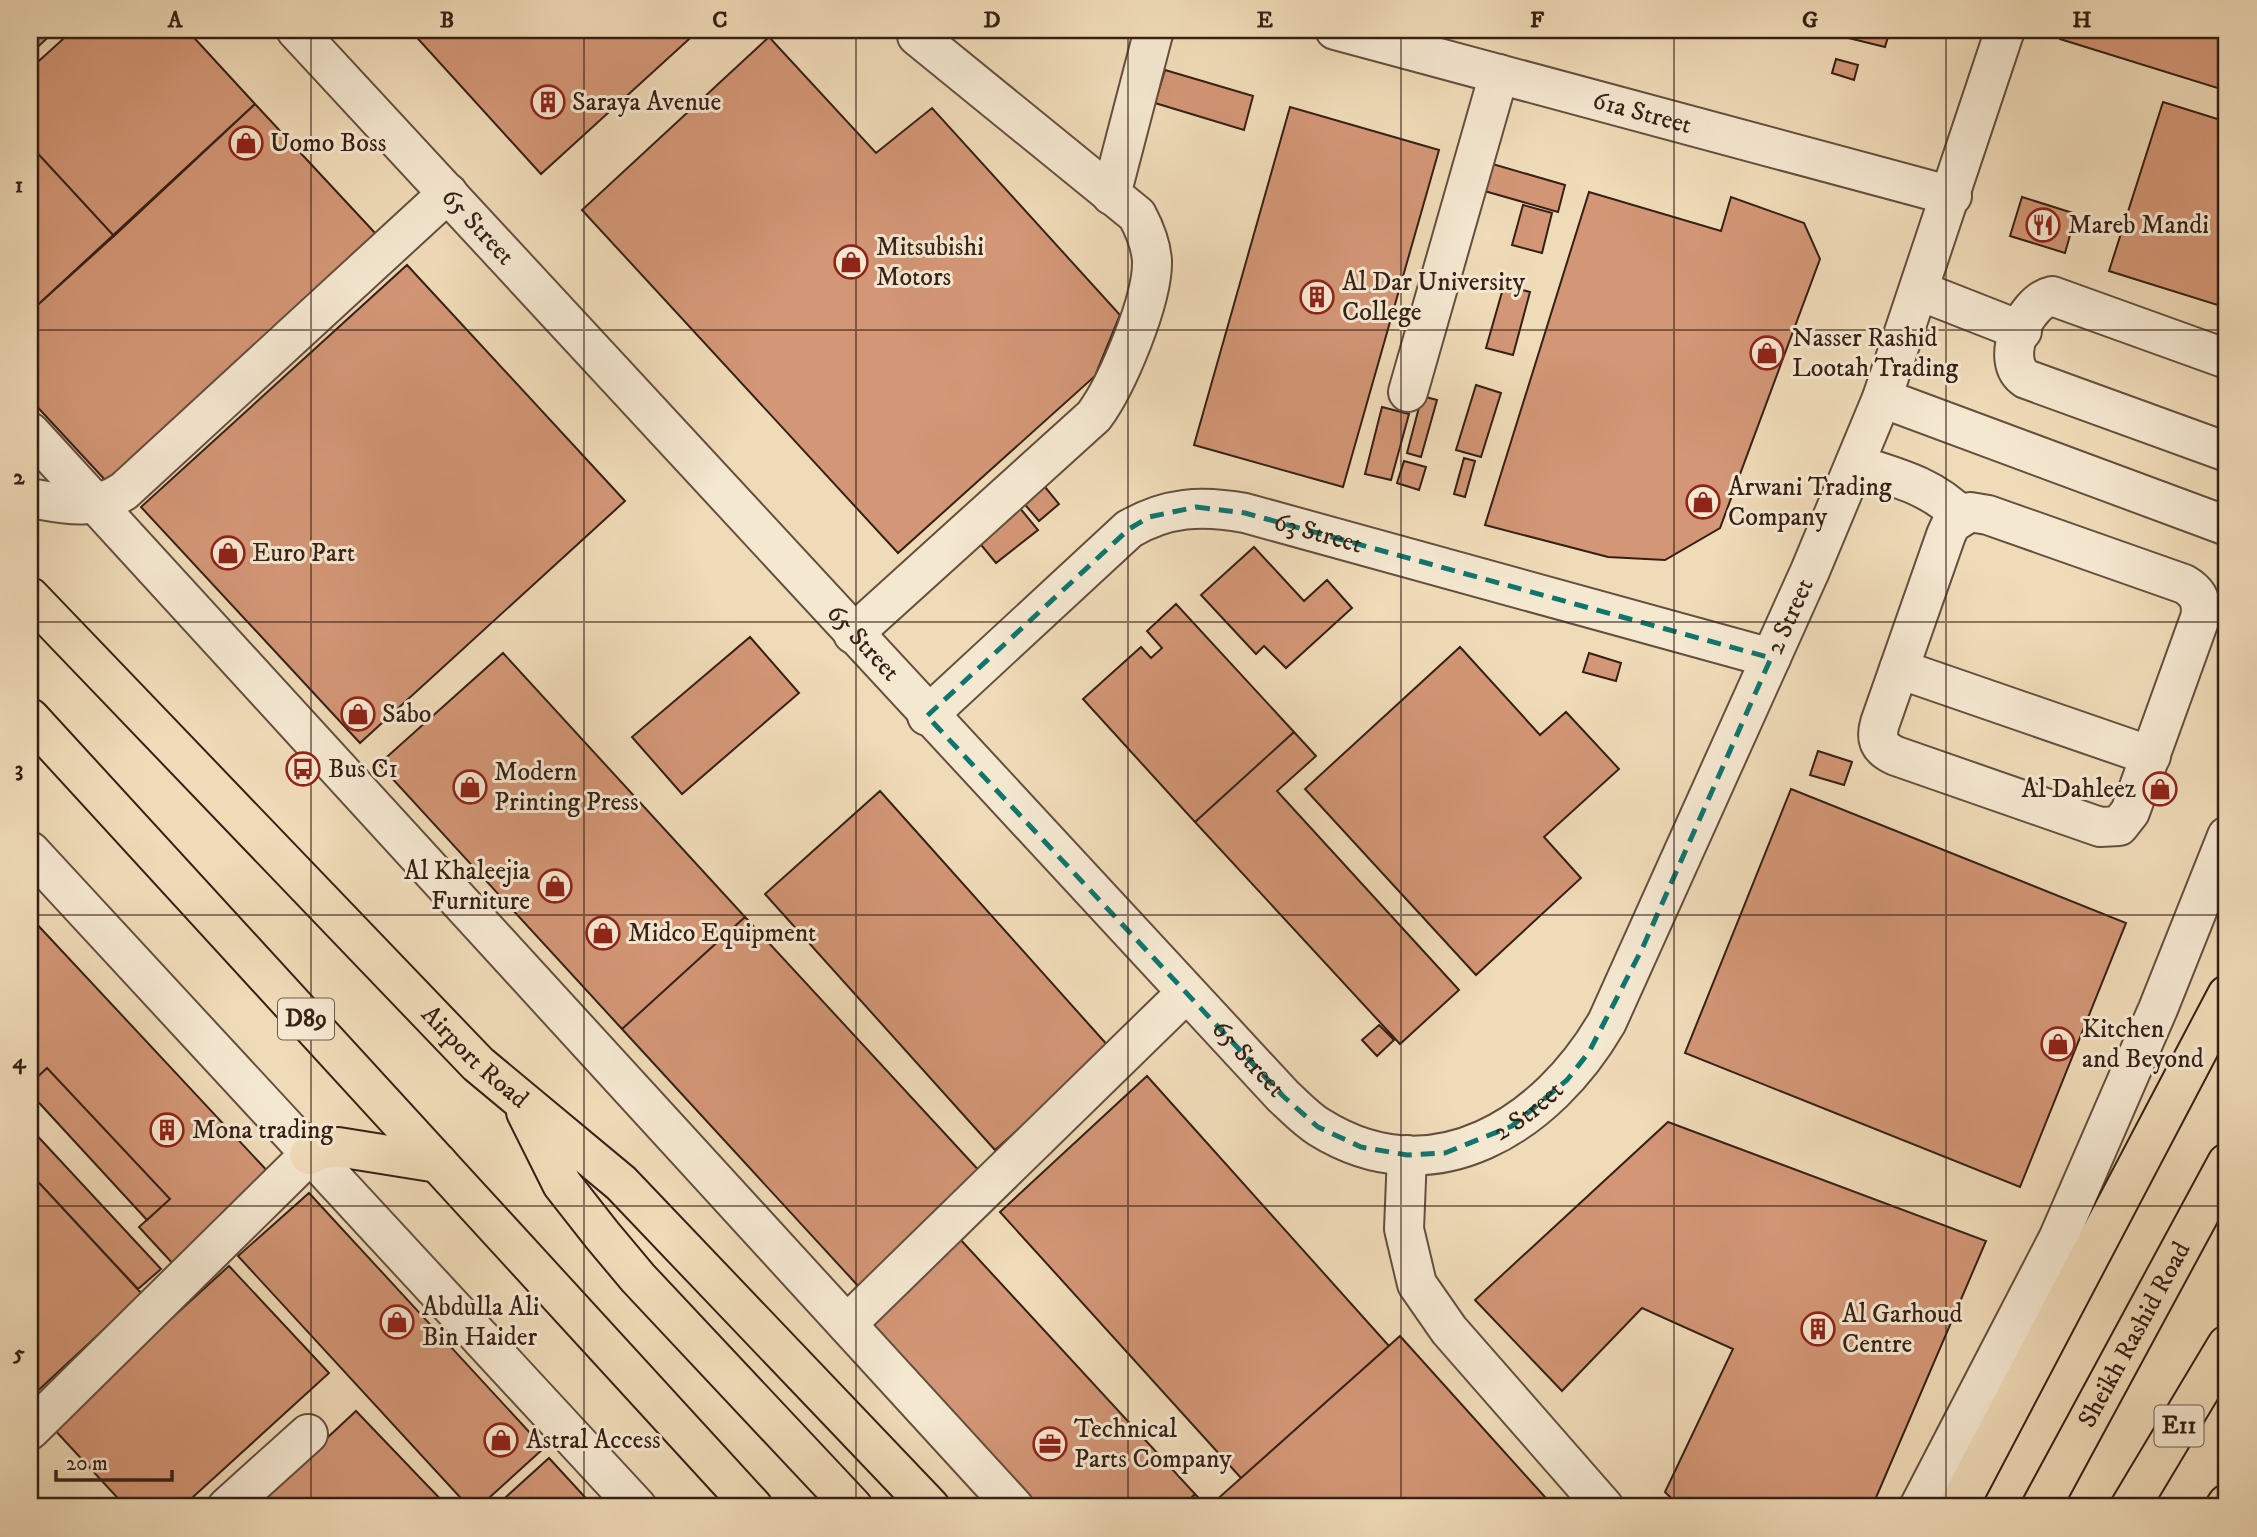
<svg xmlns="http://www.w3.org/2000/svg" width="2257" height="1537" viewBox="0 0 2257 1537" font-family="'IM FELL DW Pica',serif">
  <rect width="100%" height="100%" fill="#f0dbb8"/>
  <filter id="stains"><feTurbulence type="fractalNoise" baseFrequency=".00286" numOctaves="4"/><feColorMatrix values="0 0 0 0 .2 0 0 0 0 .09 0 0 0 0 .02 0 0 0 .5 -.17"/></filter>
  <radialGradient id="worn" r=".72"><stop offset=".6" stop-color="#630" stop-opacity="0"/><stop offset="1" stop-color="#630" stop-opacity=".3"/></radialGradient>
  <path fill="#d39676" stroke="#362016" stroke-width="2" d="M30,30H56L30,54Z
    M73,30H187L255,104L114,236L30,145V69Z
    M410,30H699L541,174Z
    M1816,30H1890L1885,47Z
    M2063,30H2227V91L2060,39Z
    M769,37L876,153L932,108L1120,315L1095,376L898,553L582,210Z
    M1836,59L1858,65L1854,80L1832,73Z
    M1165,70L1253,96L1244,130L1155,103Z
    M2163,102L2227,122V308L2109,271Z
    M255,104L376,234L107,482L30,399V312Z
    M1290,107L1439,150L1343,487L1194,445Z
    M30,145L114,236L30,312Z
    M1489,163L1565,185L1558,212L1481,190Z
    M1589,192L1721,231L1731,197L1804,223L1820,259L1720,528L1665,560L1608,557L1485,525Z
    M2022,197L2076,214L2065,253L2010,236Z
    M1523,205L1552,213L1542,253L1512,245Z
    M407,265L625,501L360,743L141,507Z
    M1504,285L1530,292L1513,355L1486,348Z
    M1476,385L1501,393L1481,457L1456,450Z
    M1422,396L1437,400L1421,457L1407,453Z
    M1382,407L1409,414L1391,480L1365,474Z
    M1464,458L1475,461L1465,497L1454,494Z
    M1404,461L1426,467L1419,490L1397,483Z
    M1041,482L1059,504L1039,521L1021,500Z
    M1019,507L1038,530L996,563L977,540Z
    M1254,547L1304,601L1327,580L1352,608L1286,668L1264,646L1256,654L1201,595Z
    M1176,604L1294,732L1195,822L1083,699L1141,647L1151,658L1162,648L1147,631Z
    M750,637L799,693L682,794L632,737Z
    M1460,647L1540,735L1566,712L1619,769L1544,837L1581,878L1476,975L1305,789Z
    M503,653L745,917L622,1029L379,764Z
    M1589,653L1621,663L1616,681L1583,672Z
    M1294,732L1316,756L1277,791L1459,990L1400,1044L1195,822Z
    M1818,751L1852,762L1844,785L1810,775Z
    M1791,789L2126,923L2020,1187L1685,1053Z
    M880,791L1110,1048L995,1150L765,894Z
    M745,917L984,1176L860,1288L622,1029Z
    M33,920L272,1176L175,1266L139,1227L170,1199L47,1068L30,1084V922Z
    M1379,1025L1394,1040L1377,1056L1362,1040Z
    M47,1068L170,1199L147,1220L30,1093V1084Z
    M1147,1076L1389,1346L1241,1478L1000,1212Z
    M1668,1122L1986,1241L1872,1507H1680L1665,1492L1733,1349L1642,1308L1562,1391L1475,1300Z
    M30,1128L161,1269L138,1289L30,1173Z
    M30,1173L142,1294L30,1398Z
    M309,1193L544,1448L479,1507H469L238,1256Z
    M959,1238L1195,1494L1182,1507H1037L869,1324Z
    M229,1266L329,1373L182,1507H126L52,1427Z
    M1400,1336L1554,1507H1217L1213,1503Z
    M356,1411L448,1507H253Z
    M549,1458L594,1507H495Z
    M1195,1494L1207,1507H1182Z"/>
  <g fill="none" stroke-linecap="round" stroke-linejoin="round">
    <defs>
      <g id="minor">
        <path id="s1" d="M296,30L1283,1096C1294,1106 1306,1119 1319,1127C1434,1199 1548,1124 1607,1022L1810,571L1882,398L2005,30"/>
        <path id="s2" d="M1335,30L1952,196"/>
        <path d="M1111,195L1154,30"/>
        <path d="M1920,291L2022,331"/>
        <path d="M2227,359L2052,296C2025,302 1998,361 2026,379L2227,452"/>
        <path d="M1408,392L1499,74"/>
        <path d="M1882,398L2227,526"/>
        <path d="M30,432L1014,1507"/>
        <path d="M1855,464C1894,477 1931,485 1961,516"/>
        <path d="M30,498C64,504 93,512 124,491L448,193"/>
        <path d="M1970,512L1988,515L2184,584C2198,592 2203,602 2200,618L2130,812L2119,826L2100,827L1896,756C1880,749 1875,740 1880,723L1946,535L1951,524Z"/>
        <path d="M853,634L1094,416C1117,385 1153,300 1152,261C1151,244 1145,230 1137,215L917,36"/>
        <path d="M1899,669L2151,756"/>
        <path id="s3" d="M927,716L1129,529C1167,507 1201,505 1245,513L1771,658"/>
        <path d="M30,851L637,1507"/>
        <path d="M1407,1155L1404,1229L1417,1284L1449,1330L1604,1507"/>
        <path d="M847,1324L1186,993"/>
        <path d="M30,1430L309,1155"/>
        <path d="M227,1507L308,1434"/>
        <path d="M1919,1507L2058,1239L2158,1009L2227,836"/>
      </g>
      <g id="major">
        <path d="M1958,1507L2227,995"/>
        <path id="s4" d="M2041,1507L2227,1163"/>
      </g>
      <g id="highway">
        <path id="s5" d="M30,597L478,1064L621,1183L930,1507"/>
        <path d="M30,718L753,1507"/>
        <path d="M526,1112L562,1184L602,1235L638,1278L853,1507"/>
        <path d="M309,1155L322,1149L338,1147L438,1163"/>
        <path d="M2130,1507L2227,1345"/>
        <path d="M2225,1507L2227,1504"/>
      </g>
    </defs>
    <use href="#minor" stroke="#644f3e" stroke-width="42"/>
    <use href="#major" stroke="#362016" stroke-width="42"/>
    <use href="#highway" stroke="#362016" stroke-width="42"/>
    <use href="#minor" stroke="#f5e8d1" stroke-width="38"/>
    <use href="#major" stroke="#f0dbb8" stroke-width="38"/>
    <use href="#highway" stroke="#f0dbb8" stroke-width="38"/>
  </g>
  <path fill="none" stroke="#0f766e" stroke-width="5" stroke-dasharray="14 9" stroke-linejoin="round" d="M1196,507L1245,513L1771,658L1642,949L1589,1052L1567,1080L1512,1126L1445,1153L1407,1155L1361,1147L1318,1127L1283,1096L927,716L1129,529L1149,517Z"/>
  <path fill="none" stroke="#362016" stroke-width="2" stroke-opacity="0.55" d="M311,30V1507M584,30V1507M856,30V1507M1128,30V1507M1401,30V1507M1674,30V1507M1946,30V1507M30,330H2227M30,622H2227M30,915H2227M30,1206H2227"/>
  <defs>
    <symbol id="building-ring" viewBox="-11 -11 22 22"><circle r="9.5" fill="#f5e8d1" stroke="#8f2418" stroke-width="1.5"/><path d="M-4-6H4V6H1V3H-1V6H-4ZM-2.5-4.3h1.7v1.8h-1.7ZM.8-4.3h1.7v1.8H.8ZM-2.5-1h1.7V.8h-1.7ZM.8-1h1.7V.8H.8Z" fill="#8f2418"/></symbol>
    <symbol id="shop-ring" viewBox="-11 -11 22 22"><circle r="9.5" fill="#f5e8d1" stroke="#8f2418" stroke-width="1.5"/><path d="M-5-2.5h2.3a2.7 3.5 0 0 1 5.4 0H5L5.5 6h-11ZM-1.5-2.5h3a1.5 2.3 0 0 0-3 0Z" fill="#8f2418"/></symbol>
    <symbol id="restaurant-ring" viewBox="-11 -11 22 22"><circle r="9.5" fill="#f5e8d1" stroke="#8f2418" stroke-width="1.5"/><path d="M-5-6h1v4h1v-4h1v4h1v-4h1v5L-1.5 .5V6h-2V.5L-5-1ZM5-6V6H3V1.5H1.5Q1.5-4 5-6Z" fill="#8f2418"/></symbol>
    <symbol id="bus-ring" viewBox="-11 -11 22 22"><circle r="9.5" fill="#f5e8d1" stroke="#8f2418" stroke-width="1.5"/><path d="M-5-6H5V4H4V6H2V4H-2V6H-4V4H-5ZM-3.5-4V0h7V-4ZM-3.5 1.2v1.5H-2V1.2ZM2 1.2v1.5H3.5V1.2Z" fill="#8f2418"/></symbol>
    <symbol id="office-ring" viewBox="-11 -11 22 22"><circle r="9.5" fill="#f5e8d1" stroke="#8f2418" stroke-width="1.5"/><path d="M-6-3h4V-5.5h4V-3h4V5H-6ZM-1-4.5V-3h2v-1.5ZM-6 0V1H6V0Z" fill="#8f2418"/></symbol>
  </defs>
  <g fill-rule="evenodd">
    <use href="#building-ring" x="529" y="83" width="38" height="38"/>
    <use href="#shop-ring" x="227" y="124" width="38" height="38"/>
    <use href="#restaurant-ring" x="2024" y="206" width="38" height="38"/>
    <use href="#shop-ring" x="832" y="243" width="38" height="38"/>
    <use href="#building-ring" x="1298" y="278" width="38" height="38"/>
    <use href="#shop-ring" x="1748" y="334" width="38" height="38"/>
    <use href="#shop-ring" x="1684" y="483" width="38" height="38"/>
    <use href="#shop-ring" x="209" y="534" width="38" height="38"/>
    <use href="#shop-ring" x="339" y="695" width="38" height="38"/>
    <use href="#bus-ring" x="284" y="750" width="38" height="38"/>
    <use href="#shop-ring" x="451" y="768" width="38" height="38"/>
    <use href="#shop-ring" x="2141" y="770" width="38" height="38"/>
    <use href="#shop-ring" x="536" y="867" width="38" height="38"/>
    <use href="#shop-ring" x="584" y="914" width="38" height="38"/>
    <use href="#shop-ring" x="2039" y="1025" width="38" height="38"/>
    <use href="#building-ring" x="148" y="1111" width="38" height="38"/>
    <use href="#shop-ring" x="378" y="1303" width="38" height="38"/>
    <use href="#building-ring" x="1799" y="1310" width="38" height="38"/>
    <use href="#shop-ring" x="482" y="1421" width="38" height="38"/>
    <use href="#office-ring" x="1031" y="1425" width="38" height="38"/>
  </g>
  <g text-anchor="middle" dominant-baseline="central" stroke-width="6" stroke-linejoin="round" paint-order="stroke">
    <g fill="#f5e8d1" stroke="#6f5c4e" stroke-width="2">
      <rect x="278" y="998.5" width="56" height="41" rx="5"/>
      <rect x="2154.5" y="1405.5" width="49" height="41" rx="5"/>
    </g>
    <g font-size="24" font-weight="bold" fill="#362016">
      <text x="306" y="1019">D89</text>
      <text x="2179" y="1426">E11</text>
    </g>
    <g font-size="26" fill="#362016" stroke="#f5e8d1" text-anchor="start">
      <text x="572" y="102">Saraya Avenue</text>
      <text x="270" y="143">Uomo Boss</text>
      <text x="2068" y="225">Mareb Mandi</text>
      <text x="876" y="247">Mitsubishi<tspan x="876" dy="30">Motors</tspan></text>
      <text x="1342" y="282">Al Dar University<tspan x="1342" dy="30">College</tspan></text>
      <text x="1792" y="338">Nasser Rashid<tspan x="1792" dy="30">Lootah Trading</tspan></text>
      <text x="1728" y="487">Arwani Trading<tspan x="1728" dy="30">Company</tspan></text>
      <text x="252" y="553">Euro Part</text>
      <text x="382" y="714">Sabo</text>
      <text x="328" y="769">Bus C1</text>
      <text x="494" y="772">Modern<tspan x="494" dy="30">Printing Press</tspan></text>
      <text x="2136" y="789" text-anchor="end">Al Dahleez</text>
      <text x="530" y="871" text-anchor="end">Al Khaleejia<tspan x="530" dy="30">Furniture</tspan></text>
      <text x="628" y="933">Midco Equipment</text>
      <text x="2082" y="1029">Kitchen<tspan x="2082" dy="30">and Beyond</tspan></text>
      <text x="192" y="1130">Mona trading</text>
      <text x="422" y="1307">Abdulla Ali<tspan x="422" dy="30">Bin Haider</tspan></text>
      <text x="1842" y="1314">Al Garhoud<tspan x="1842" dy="30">Centre</tspan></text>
      <text x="1074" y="1429">Technical<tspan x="1074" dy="30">Parts Company</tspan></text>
      <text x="526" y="1440">Astral Access</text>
    </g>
    <g font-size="26" fill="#362016" stroke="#f5e8d1">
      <text stroke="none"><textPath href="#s2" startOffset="318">61a Street</textPath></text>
      <text stroke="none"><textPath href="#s1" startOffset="268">65 Street</textPath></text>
      <text stroke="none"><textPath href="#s3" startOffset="471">63 Street</textPath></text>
      <text stroke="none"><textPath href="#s1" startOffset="2291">2 Street</textPath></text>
      <text stroke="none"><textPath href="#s1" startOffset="835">65 Street</textPath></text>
      <text stroke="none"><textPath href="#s5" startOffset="640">Airport Road</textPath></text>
      <text stroke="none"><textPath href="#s1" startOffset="1402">65 Street</textPath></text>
      <text stroke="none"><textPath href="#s1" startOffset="1726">2 Street</textPath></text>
      <text stroke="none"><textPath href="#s4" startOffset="196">Sheikh Rashid Road</textPath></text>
    </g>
  </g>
  <rect width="2257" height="1537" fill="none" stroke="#f0dbb8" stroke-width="77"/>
  <path d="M56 1470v10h116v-10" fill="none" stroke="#362016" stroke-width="3.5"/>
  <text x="66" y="1470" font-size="21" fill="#362016" stroke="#f5e8d1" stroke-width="5" paint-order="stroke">20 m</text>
  <rect x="38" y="38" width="2180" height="1460" fill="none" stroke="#362016" stroke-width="2.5"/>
  <g font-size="23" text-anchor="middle" font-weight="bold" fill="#362016">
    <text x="175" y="27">A</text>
    <text x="447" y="27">B</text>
    <text x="720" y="27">C</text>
    <text x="992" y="27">D</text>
    <text x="1265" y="27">E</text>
    <text x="1537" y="27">F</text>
    <text x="1810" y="27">G</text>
    <text x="2082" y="27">H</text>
    <text x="19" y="192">1</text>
    <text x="19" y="484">2</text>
    <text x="19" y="776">3</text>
    <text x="19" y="1068">4</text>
    <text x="19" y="1360">5</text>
  </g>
  <rect width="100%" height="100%" filter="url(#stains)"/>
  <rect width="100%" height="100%" fill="url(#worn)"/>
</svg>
